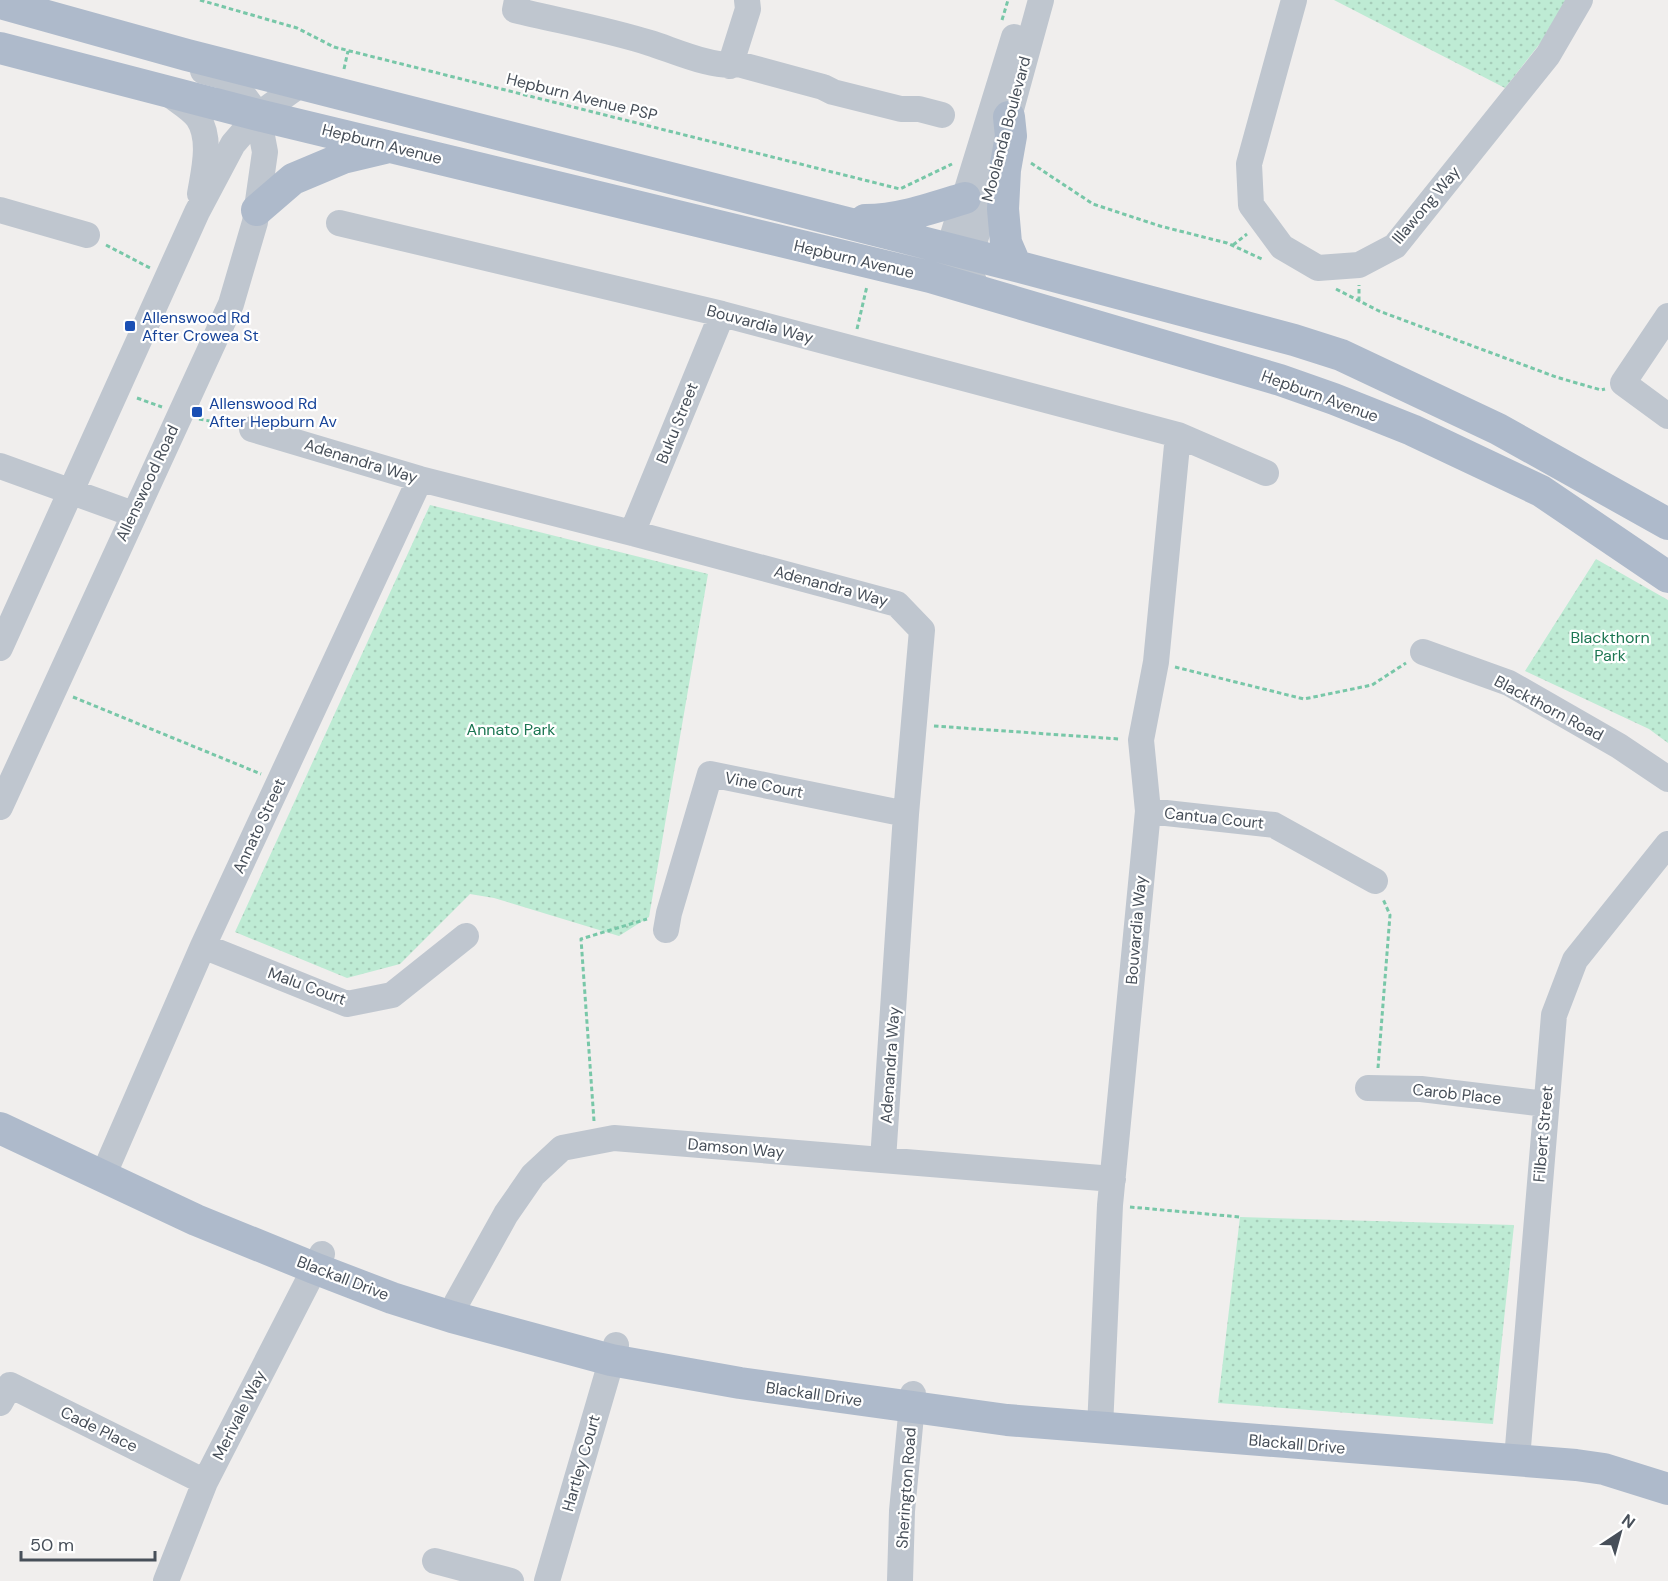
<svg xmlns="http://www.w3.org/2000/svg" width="1668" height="1581" viewBox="0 0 1668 1581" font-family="'DM Sans',sans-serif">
  <defs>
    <pattern id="park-dots" width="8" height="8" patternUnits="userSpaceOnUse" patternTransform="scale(1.5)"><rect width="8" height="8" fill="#beebd4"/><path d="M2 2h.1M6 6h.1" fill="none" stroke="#a5cbb8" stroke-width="1.8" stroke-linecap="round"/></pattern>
  </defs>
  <rect width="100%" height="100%" fill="#f0eeed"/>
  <path fill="url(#park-dots)" d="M1334,0H1567L1545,37L1505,88Z
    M430,505L708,574L649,917L619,936L494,898L470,894L400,964L347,978L235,932Z
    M1596,559L1668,600V743L1649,729L1525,671Z
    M1240,1217L1514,1225L1493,1424L1218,1403Z"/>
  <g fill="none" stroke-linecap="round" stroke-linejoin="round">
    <path stroke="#78c7a8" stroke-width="3" stroke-dasharray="4.5 3" stroke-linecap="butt" d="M200,0L297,28L334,47L900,189L952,164
      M1002,20L1008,0
      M344,69L348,51
      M1031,163L1093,204L1160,226L1227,243L1264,260
      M106,245L150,268
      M1233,245L1247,234
      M1336,289L1379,311L1556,377L1601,390L1605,389
      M1359,301V285
      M857,329L867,286
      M137,398L162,407
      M199,419L231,425
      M1175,667L1304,699L1372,685L1406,663
      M73,697L261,774
      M934,726L1119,739
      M1378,1068L1390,915L1383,899
      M594,1121L581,939L647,919
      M1130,1207L1240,1217"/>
    <path stroke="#bfc6cf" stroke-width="26" d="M517,0L515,10C560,21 606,29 650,43C673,50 714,69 738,64L823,87L833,92L901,109H919L942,115
      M1294,0L1249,164L1251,205L1282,247L1318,268L1359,265L1395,246L1548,55L1580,0
      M730,66L748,9L747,0
      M168,93C177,101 191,108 198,118C212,139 204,170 200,194
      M0,210L87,235
      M339,223L722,314L1178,435L1156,662L1141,740L1148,811L1110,1205L1100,1428
      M930,277L974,244L1041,0
      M977,289L962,252L953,235L1014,37
      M1668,316L1623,383L1668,416
      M252,429L420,479L632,533L897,604L922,630L906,814L883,1160
      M1178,435L1266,473
      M0,466L133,514
      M632,533L722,314
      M0,648L197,212L233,144L258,115L301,84
      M1423,652L1509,683L1619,746L1668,779
      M0,807L231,304L255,222L265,152L258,115L236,85L222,76L203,71
      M1148,811L1274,825L1375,881
      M666,930L669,913L710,774L906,814
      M203,946L347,1004L392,995L466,936
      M1368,1088L1421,1089L1545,1104
      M103,1176L203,946L420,479
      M452,1317L457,1302L506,1214L533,1175L562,1148L614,1138L1113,1179
      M0,1403L10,1385L205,1482
      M1517,1459L1554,1015L1575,960L1668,844
      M435,1561L511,1581
      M166,1581L205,1482L322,1254
      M547,1581L616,1345
      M900,1581L902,1511L913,1394"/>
    <path stroke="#aebacb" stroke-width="32" d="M0,3L187,55L1016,266L1294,340L1341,355L1498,429L1668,524
      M0,48L258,115L930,277L1280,380L1334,399L1412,430L1541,491L1668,577
      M1009,117L1011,136L1005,170L1003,209L1006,243L1016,266
      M257,210L293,179L343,158L385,148
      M865,220C899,220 933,208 965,198
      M0,1128L196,1220L314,1268L392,1298L452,1317L611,1360L740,1383L1007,1420L1576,1465L1604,1469L1668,1489"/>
  </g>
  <g fill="#1a4fb4" stroke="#fff" stroke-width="2">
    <rect x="124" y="320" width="12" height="12" rx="3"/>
    <rect x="191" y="406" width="12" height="12" rx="3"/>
  </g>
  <g text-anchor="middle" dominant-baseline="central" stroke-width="4.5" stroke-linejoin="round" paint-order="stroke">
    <g font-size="16" fill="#474f59" stroke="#fff">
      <text transform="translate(582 97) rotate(14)">Hepburn Avenue PSP</text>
      <text transform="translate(1006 129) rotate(-75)">Moolanda Boulevard</text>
      <text transform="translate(382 144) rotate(14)">Hepburn Avenue</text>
      <text transform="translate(1426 205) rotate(-50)">Illawong Way</text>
      <text transform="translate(854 259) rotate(13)">Hepburn Avenue</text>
      <text transform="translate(760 324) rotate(15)">Bouvardia Way</text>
      <text transform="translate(1320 396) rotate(20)">Hepburn Avenue</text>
      <text transform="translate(677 423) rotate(-68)">Buku Street</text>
      <text transform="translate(361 461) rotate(17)">Adenandra Way</text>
      <text transform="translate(147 483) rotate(-65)">Allenswood Road</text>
      <text transform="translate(831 586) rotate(15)">Adenandra Way</text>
      <text transform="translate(1549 708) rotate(28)">Blackthorn Road</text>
      <text transform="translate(764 785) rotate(11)">Vine Court</text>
      <text transform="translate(1214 818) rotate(6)">Cantua Court</text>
      <text transform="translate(259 826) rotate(-65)">Annato Street</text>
      <text transform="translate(1136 930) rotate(-85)">Bouvardia Way</text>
      <text transform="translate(307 986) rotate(20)">Malu Court</text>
      <text transform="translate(890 1065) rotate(-86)">Adenandra Way</text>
      <text transform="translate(1457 1094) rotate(6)">Carob Place</text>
      <text transform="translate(1543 1134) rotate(-85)">Filbert Street</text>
      <text transform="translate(736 1148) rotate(5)">Damson Way</text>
      <text transform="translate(343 1278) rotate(21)">Blackall Drive</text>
      <text transform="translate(814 1394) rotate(8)">Blackall Drive</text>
      <text transform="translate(239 1415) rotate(-63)">Merivale Way</text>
      <text transform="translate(99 1429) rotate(26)">Cade Place</text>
      <text transform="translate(1297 1444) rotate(5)">Blackall Drive</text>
      <text transform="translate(581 1463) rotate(-74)">Hartley Court</text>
      <text transform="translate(906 1488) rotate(-86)">Sherington Road</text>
    </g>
    <g font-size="16" fill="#164399" stroke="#fff" text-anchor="start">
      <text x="142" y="317">Allenswood Rd<tspan x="142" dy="18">After Crowea St</tspan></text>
      <text x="209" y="403">Allenswood Rd<tspan x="209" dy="18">After Hepburn Av</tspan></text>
    </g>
    <g font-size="16" fill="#1c7652" stroke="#fff">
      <text x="1610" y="637">Blackthorn<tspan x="1610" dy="18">Park</tspan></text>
      <text x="511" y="729">Annato Park</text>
    </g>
  </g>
  <g transform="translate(1620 1533) rotate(36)" stroke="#ffffff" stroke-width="4.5" paint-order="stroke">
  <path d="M0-4.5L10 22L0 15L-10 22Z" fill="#474f59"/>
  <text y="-9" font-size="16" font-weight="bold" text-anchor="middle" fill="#474f59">N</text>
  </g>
  <path d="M21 1551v9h134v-9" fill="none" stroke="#474f59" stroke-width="3"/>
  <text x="30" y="1551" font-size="18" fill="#474f59" stroke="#ffffff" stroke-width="4.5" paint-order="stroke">50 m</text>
</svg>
